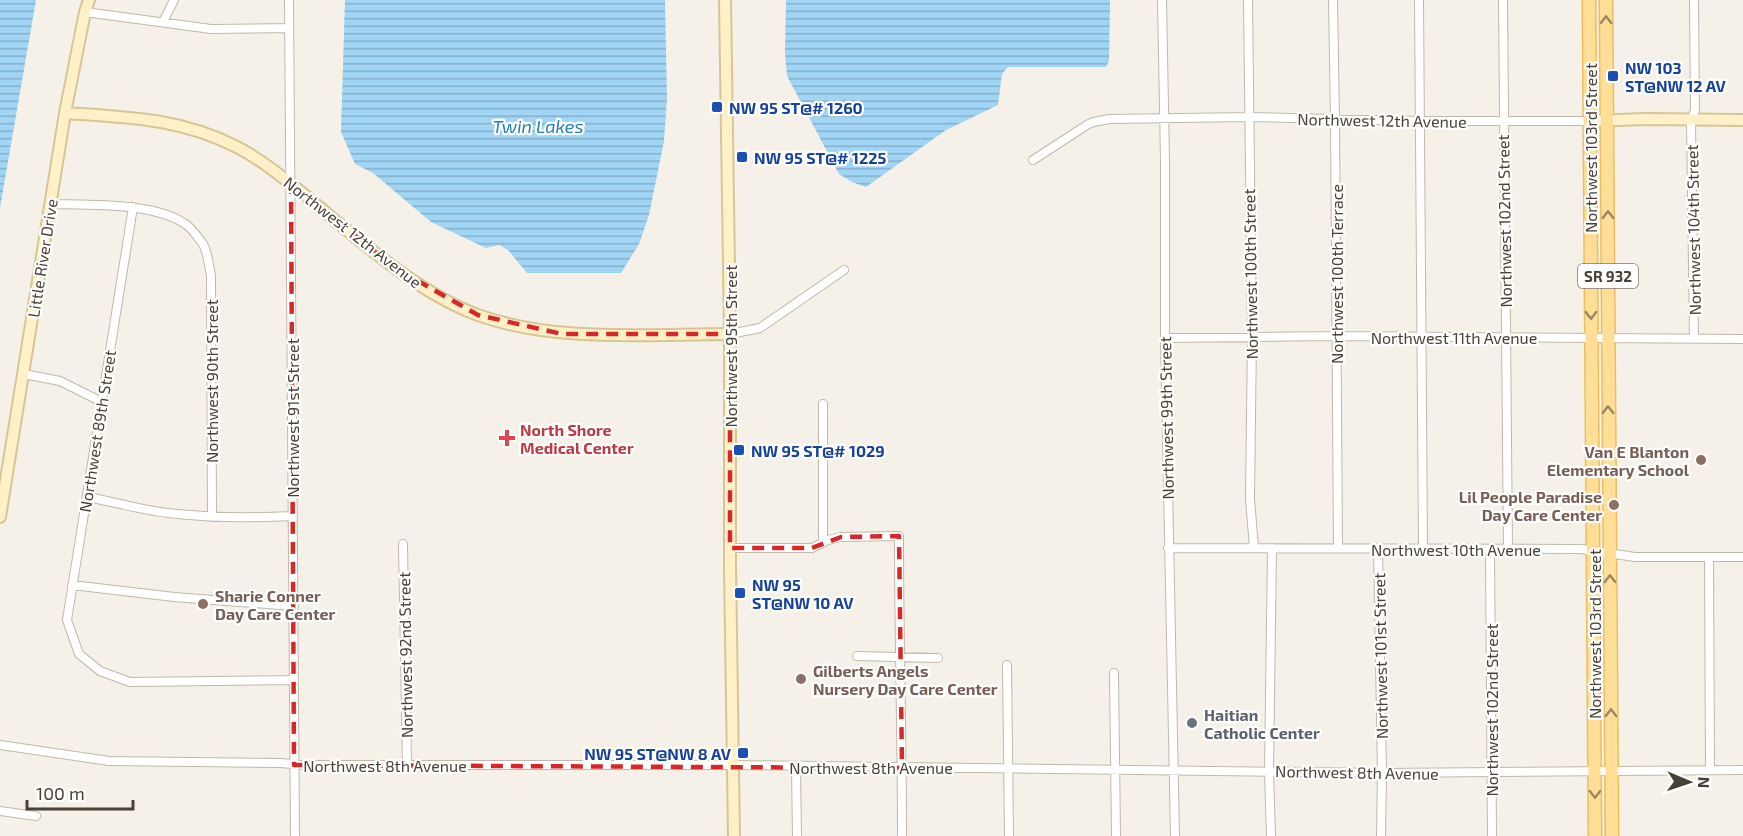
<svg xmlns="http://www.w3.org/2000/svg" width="1743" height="836" viewBox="0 0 1743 836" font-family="'Exo 2',sans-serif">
  <defs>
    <pattern id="water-rules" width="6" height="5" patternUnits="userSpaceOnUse" patternTransform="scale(1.5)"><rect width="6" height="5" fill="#a1d5f5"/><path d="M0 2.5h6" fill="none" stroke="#85aec7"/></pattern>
  </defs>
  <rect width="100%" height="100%" fill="#f5f1e8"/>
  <path fill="url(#water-rules)" d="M0,0H36L0,208Z
    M345,0H665L667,98L664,141L649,215L639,244L621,273H527L508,250L499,245L486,248L431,222L373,173L355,164L341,132Z
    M786,0H1110L1109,61L1106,67H1008L1002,74L998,105L946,130L866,187L852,182L839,174L787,76L785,53Z"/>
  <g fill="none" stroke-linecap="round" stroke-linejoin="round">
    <defs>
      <path id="street" d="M289,0L295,836
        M1162,0L1165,160V338L1175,836
        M1248,0L1252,336L1250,499L1254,548
        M1333,0L1335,119L1338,548
        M1419,0L1423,548
        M1503,0L1508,549
        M1694,0L1695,110L1691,121L1694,339
        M85,12L211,29L289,28
        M163,22L174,0
        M1033,160L1087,125L1093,122L1110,119L1248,117L1421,121H1589
        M51,204C88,205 158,202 188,226C193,230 199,239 203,244C208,253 209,266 211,276L212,517
        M133,207L67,620L79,654L100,671L130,682L294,680
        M730,334L760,328L844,270
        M1165,338L1337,336L1743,339
        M24,374L60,381L102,402
        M823,404V543
        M87,497C114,502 141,510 168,513C210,518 251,518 293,516
        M403,544L407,765
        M730,548H812L828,540L841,537L899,536C899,636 902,736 902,836
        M1168,548L1581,549L1635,557H1743
        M1378,548L1382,773L1381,836
        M1490,549L1492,836
        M1709,558L1710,770
        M72,585L174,597L294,606
        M857,656L938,658
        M1007,665L1009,836
        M1114,673L1116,836
        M0,745L109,761L280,763L305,765H732L1382,773L1743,770
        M796,767L797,836
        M0,811L36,816
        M1271,836L1269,771L1272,548"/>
      <path id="secondary" d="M725,0L730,334V565L734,836
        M65,113C127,117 180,118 237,147C262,160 285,179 307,197C357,238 417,293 478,315C556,343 648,334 730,334
        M1589,121L1646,119L1743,120
        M0,517L65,113L85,12L89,0"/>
      <path id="primary" d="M1589,0L1595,836
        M1606,0L1612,836"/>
    </defs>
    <use href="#street" stroke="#c1b9aa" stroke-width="10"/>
    <use href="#secondary" stroke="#d8c595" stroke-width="14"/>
    <use href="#primary" stroke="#ecbe60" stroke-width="15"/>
    <use href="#street" stroke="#fff" stroke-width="8"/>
    <use href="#secondary" stroke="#fff0c8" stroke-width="10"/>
    <use href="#primary" stroke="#ffdf97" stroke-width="12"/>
  </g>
  <defs><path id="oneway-chevron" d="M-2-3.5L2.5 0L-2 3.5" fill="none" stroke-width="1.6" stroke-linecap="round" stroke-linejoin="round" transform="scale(1.5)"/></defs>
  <g stroke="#9b8862">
    <use href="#oneway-chevron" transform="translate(1606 20) rotate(-90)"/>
    <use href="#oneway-chevron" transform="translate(1608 215) rotate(-90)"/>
    <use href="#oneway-chevron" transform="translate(1591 315) rotate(89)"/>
    <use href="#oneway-chevron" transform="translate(1608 410) rotate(-91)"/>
    <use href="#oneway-chevron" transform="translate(1610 579) rotate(-90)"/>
    <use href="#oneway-chevron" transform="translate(1611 713) rotate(-90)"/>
    <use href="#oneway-chevron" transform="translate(1595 794) rotate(90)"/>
  </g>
  <path fill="none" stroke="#d62828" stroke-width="4.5" stroke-dasharray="12 8" stroke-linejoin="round" d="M291,183L395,268L478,315L562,334H730V548H812L841,537L899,536L902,768L294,765Z"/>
  <g fill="#1a4fb4" stroke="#fff" stroke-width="2">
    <rect x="1607" y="70" width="12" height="12" rx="3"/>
    <rect x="711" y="101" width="12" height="12" rx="3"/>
    <rect x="736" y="151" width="12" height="12" rx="3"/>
    <rect x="733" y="444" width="12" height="12" rx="3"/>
    <rect x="734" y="587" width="12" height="12" rx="3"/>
    <rect x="737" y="747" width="12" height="12" rx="3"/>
  </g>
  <path fill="#e0444e" stroke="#fff" stroke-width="2" d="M504 429h6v6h6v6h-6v6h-6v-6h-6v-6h6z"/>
  <g fill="#8d6e63" stroke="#fff" stroke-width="2">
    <circle cx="1701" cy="460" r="6"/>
    <circle cx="1614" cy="505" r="6"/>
    <circle cx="203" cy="604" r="6"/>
    <circle cx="801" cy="679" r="6"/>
  </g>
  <circle fill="#6b7280" stroke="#fff" stroke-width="2" cx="1192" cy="723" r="6"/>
  <g text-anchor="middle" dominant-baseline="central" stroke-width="4.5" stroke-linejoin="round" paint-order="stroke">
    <rect fill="#fff" stroke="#807a72" stroke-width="1.5" x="1578" y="264" width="60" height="24" rx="4.5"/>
    <g font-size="15" font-weight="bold" fill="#494136">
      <text x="1608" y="276">SR 932</text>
    </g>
    <g font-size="16" font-weight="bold" fill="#164399" stroke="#fff" text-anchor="start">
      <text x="1625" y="67">NW 103<tspan x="1625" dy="18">ST@NW 12 AV</tspan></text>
      <text x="729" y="107">NW 95 ST@# 1260</text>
      <text x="754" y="157">NW 95 ST@# 1225</text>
      <text x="751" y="450">NW 95 ST@# 1029</text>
      <text x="752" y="584">NW 95<tspan x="752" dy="18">ST@NW 10 AV</tspan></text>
      <text x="731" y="753" text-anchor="end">NW 95 ST@NW 8 AV</text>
    </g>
    <g font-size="16" fill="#494136" stroke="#fff">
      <text transform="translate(1382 120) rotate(1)">Northwest 12th Avenue</text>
      <text transform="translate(1590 148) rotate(-90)">Northwest 103rd Street</text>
      <text transform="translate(1504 221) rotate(-91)">Northwest 102nd Street</text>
      <text transform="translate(1693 230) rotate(-91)">Northwest 104th Street</text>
      <text transform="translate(353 232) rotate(38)">Northwest 12th Avenue</text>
      <text transform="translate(42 258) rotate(-81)">Little River Drive</text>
      <text transform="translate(1250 274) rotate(-91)">Northwest 100th Street</text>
      <text transform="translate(1336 274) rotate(-90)">Northwest 100th Terrace</text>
      <text x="1454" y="337">Northwest 11th Avenue</text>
      <text transform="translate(730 346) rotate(-90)">Northwest 95th Street</text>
      <text transform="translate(211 381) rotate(-90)">Northwest 90th Street</text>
      <text transform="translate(292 418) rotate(-90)">Northwest 91st Street</text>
      <text transform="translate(1166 418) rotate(-91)">Northwest 99th Street</text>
      <text transform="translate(97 431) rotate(-81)">Northwest 89th Street</text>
      <text x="1456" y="549">Northwest 10th Avenue</text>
      <text transform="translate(1594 634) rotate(-90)">Northwest 103rd Street</text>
      <text transform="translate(405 655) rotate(-91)">Northwest 92nd Street</text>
      <text transform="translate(1380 656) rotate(-91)">Northwest 101st Street</text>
      <text transform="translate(1491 710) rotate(-90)">Northwest 102nd Street</text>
      <text x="385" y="765">Northwest 8th Avenue</text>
      <text x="871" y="767">Northwest 8th Avenue</text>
      <text transform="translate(1357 772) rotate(1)">Northwest 8th Avenue</text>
    </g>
    <g font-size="16" font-weight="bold" fill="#be3a42" stroke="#fff" text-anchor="start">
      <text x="520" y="429">North Shore<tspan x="520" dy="18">Medical Center</tspan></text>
    </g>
    <g font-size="16" font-weight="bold" fill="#785e54" stroke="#fff" text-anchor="end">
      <text x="1689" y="451">Van E Blanton<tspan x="1689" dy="18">Elementary School</tspan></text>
      <text x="1602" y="496">Lil People Paradise<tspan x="1602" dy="18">Day Care Center</tspan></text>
      <text x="215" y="595" text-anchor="start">Sharie Conner<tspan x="215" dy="18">Day Care Center</tspan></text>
      <text x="813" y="670" text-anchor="start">Gilberts Angels<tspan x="813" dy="18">Nursery Day Care Center</tspan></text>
    </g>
    <g font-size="16" font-weight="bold" fill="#5b616d" stroke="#fff" text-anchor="start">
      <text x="1204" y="714">Haitian<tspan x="1204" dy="18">Catholic Center</tspan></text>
    </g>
    <g font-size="18" font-style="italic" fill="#267cb4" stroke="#fff">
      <text x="538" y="126">Twin Lakes</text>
    </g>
  </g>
  <g transform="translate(1689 782) rotate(92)" stroke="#ffffff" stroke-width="4.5" paint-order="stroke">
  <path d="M0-4.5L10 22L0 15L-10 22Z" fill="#494136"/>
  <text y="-9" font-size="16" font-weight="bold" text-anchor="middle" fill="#494136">N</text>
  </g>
  <path d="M27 800v9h106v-9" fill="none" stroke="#494136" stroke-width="3"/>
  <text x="36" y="800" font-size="18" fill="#494136" stroke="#ffffff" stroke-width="4.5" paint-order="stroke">100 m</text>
</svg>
